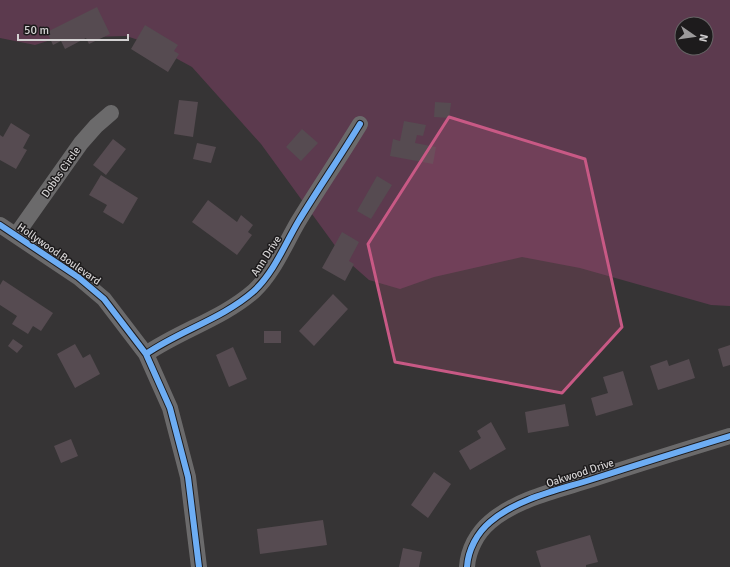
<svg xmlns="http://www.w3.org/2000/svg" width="730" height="567" viewBox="0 0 730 567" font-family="Signika,sans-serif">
  <rect width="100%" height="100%" fill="#363435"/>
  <path fill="#5c3a4e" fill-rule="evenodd" d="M0,0H730V306L711,305L580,268L522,257L434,277L400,289L369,280L344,258L261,144L192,67L148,43L126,36L57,38L35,45L0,38ZM682,24H706V48H682Z"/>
  <path fill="#564b51" d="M97,7L110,34L89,44L86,38L65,49L61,41L53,45L47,32Z
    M145,25L178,45L174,51L179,54L168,72L131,49Z
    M179,100L198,102L193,137L174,134Z
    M435,102L451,103L449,118L434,117Z
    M404,121L426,125L423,136L417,135L415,143L436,147L433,164L390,156L393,139L400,141Z
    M11,123L30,135L23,148L27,150L16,169L0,160V135L3,137Z
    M302,129L318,143L301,161L286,147Z
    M113,139L126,149L106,175L93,165Z
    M197,143L216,147L211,163L193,159Z
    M101,175L138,198L123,224L103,212L107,205L89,195Z
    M377,176L392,185L371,219L357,211Z
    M208,200L237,222L241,215L253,225L248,232L252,235L237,255L192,222Z
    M342,232L359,242L349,261L354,264L345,281L322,268Z
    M3,280L53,313L41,331L33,326L28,334L12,324L17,316L0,305V285Z
    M333,294L348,309L314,346L299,331Z
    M264,331H281V343H264Z
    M13,339L23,346L17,353L8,346Z
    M75,344L83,358L90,354L100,374L75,388L57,354Z
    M730,345V365L723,367L718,349Z
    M233,347L247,379L229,387L216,355Z
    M689,359L695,378L658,390L650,366L667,360L669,366Z
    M623,371L633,405L596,416L591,398L608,393L603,377Z
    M565,404L569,426L528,433L525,412Z
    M491,422L506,449L470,470L459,451L481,438L477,431Z
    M71,439L78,456L61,463L54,446Z
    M434,472L451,484L428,518L411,505Z
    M323,520L327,545L260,554L257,529Z
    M590,535L598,562L586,565V567H541L536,551Z
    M403,548L422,552L419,567H399Z"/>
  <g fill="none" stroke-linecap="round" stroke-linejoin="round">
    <path stroke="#6b6a6b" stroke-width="16" d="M0,225L78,277L104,299L146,354L170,408L188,477L199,567
      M16,235L81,143L96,126L111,113
      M146,354C181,330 222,319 254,291C274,272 284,246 298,222C318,189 340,157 360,124
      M467,567C468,550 477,533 490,522C518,498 559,490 593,479C639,464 684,450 730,436"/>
    <defs>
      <path id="cycleway" d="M0,225L78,277L104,299L146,354L170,408L188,477L199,567
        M146,354C181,330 222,319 254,291C274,272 284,246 298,222C318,189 340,157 360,124
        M467,567C468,550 477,533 490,522C518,498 559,490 593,479C639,464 684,450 730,436"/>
    </defs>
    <use href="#cycleway" stroke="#1d1b1c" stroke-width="8"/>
    <use href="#cycleway" stroke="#6dadf4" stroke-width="6"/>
  </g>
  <path fill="#c85985" fill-opacity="0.2" stroke="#c85985" stroke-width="3" stroke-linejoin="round" d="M449,117L585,159L622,327L562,393L395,362L368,244Z"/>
  <g text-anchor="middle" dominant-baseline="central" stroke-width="3" stroke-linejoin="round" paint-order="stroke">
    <g font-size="11" fill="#d3d1d2" stroke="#1d1b1c">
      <text transform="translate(61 172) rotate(-55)">Dobbs Circle</text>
      <text transform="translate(59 254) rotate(35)">Hollywood Boulevard</text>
      <text transform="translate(266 256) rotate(-57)">Ann Drive</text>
      <text transform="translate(580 473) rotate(-18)">Oakwood Drive</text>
    </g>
  </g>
  <g transform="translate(694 36) rotate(103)"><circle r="19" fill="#1d1b1c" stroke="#666465"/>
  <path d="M0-3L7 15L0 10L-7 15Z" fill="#9c9a9b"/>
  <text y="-6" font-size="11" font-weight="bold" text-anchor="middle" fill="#d3d1d2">N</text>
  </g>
  <path d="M18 34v6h110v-6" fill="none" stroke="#d3d1d2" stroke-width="2"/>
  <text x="24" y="34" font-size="12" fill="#d3d1d2" stroke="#1d1b1c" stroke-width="3" paint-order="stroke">50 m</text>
</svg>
